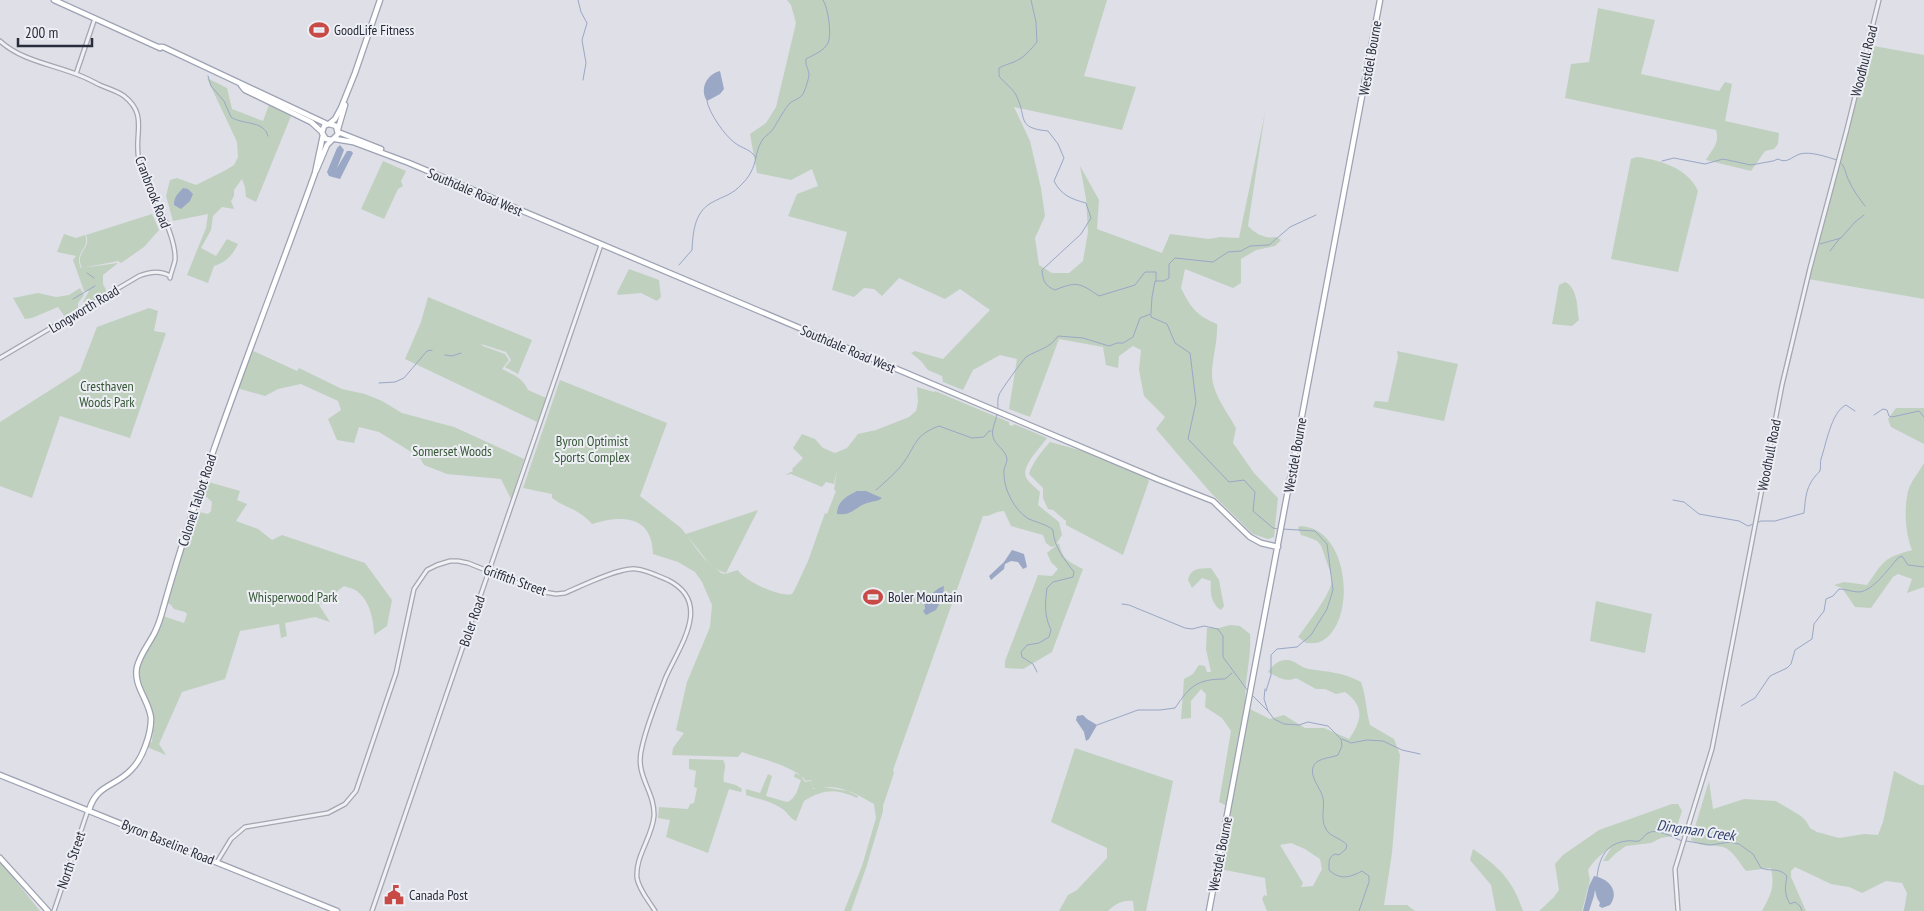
<svg xmlns="http://www.w3.org/2000/svg" width="1924" height="911" viewBox="0 0 1924 911" font-family="'PT Sans Narrow',sans-serif">
  <rect width="100%" height="100%" fill="#dedfe7"/>
  <path fill="#c0d0bf" fill-rule="evenodd" d="M787,0H1107L1084,76L1136,87L1122,130L1014,107L1030,141L1041,188L1045,216L1035,238L1039,265L1052,273H1069L1083,261L1088,232L1086,198L1080,166L1099,200L1097,229L1162,253L1170,234L1209,239L1220,237L1239,238L1265,113L1248,226C1256,234 1264,239 1276,237L1281,240L1275,246L1256,250L1241,259V283L1233,288L1185,269L1181,288C1191,308 1196,315 1217,324C1218,342 1212,358 1212,375C1212,393 1228,413 1236,428L1233,443L1254,473L1278,498L1274,537L1268,539L1253,534L1211,493L1156,429L1165,417L1144,396L1139,370L1141,350L1133,346L1119,356L1118,368L1106,365L1103,347L1059,339L1030,417L1009,409L1017,359L1000,355L973,370L963,390L943,382L942,376L928,370L921,361L911,353L915,351L943,359L990,310L960,289L945,299L899,278L882,296L874,289L864,288L854,297L832,290L847,232L788,216L797,194L818,186L812,169L791,180L757,173L750,134L766,123L776,107L796,23L791,5Z
    M1598,8L1655,20L1641,74L1719,91L1725,82L1732,84L1725,121L1779,133L1778,144L1774,149L1765,151L1751,171L1706,160C1712,149 1720,144 1716,130L1565,98L1571,64L1589,62Z
    M1868,45L1924,55V299L1808,279Z
    M207,78L227,88L232,109L263,121L269,105L291,116L256,202L246,197L245,187L242,179L234,190V196L231,201L234,209L222,207L213,216L211,230L201,248L216,256L227,239L238,244C232,256 226,262 214,266L208,283L187,275L206,228L208,214L173,221L166,196L170,180L177,178L196,185L226,170L234,165L238,157L237,142Z
    M1637,157C1660,160 1688,168 1698,191L1678,272L1611,259L1631,159Z
    M383,161L406,171L401,181L403,186L398,189L384,219L361,209Z
    M152,214L159,230L144,247L121,263L118,261L82,268C74,252 92,249 86,235Z
    M64,234L76,238L85,235C91,249 73,252 81,268L118,263L103,275V284L107,292L87,304L83,302L89,291H84L73,260L76,256L57,252Z
    M629,269L659,280L661,297L657,301L641,293L618,295L617,293Z
    M1565,282C1578,288 1577,308 1579,320L1572,326L1552,324L1559,285Z
    M80,288L84,295L78,303V308L65,317L58,307L32,318L25,319L13,298L38,293L56,297L69,295Z
    M428,297L532,340L518,374L505,367L511,360L506,352L481,344L483,346L505,354L509,360L502,369C514,375 523,378 528,390L546,398L537,422L405,359L421,322Z
    M149,308L158,311L154,331L166,333L130,438L60,416L32,498L0,486V422L80,371L97,327Z
    M251,350L297,371L299,368L342,389L365,394L382,401L402,413L454,427L524,459L511,499L501,479L447,474L424,465L420,458L413,453L379,432L359,427L354,443L337,440L328,419L341,410L338,401L301,384L278,389L265,396L237,388Z
    M1397,351L1458,364L1444,421L1373,407L1375,401L1388,402L1398,357Z
    M560,380L667,423L640,496L681,528L708,562L721,573L725,574L738,570C744,581 781,598 792,594L795,589L808,561L825,513L827,514L836,491L834,490L837,469L834,484L826,482L822,487L791,474L785,475L793,471L792,469L803,458L793,448L802,434L815,439L823,448L835,453L847,448L858,434L876,430L909,417L916,411L918,402L917,387L934,392L935,391L1009,422V425L1013,426L1014,424L1047,438C1041,447 1021,466 1026,477C1028,482 1036,488 1040,492L1038,505L1059,522L1062,535L1055,546L1051,547L1046,543L1043,535L1011,526L1004,511C996,511 990,517 983,516L893,770L894,773L883,806V811L867,865L851,911H844L862,866L876,818L874,804C857,794 843,786 823,787L848,791L858,796L857,798C836,788 823,789 804,801L796,821C789,818 788,812 781,808C771,801 758,799 746,795V789L760,793L768,774L772,776L766,796L787,802C796,799 798,788 801,780L794,777L795,773L801,776L805,782L811,781L813,789H816L813,788L811,780L806,781C795,766 760,759 742,752L738,757L672,755L673,748L684,733L676,730L687,682L710,627L712,605L702,582L695,572L678,562L653,554C652,515 622,515 592,524C578,508 567,509 552,498V494L523,488Z
    M1896,408H1924V444L1891,427L1888,419Z
    M1050,442L1086,452L1147,478L1149,481L1123,555L1066,525V521L1053,510L1048,509L1043,498V488L1029,474C1032,463 1042,451 1050,442Z
    M1924,463V587L1907,593L1912,579L1898,574L1893,577L1871,608L1855,607L1842,588L1834,585L1844,582L1867,585C1884,561 1883,558 1912,550C1905,532 1904,510 1908,491C1911,481 1919,472 1924,463Z
    M205,481L240,491L237,500L247,504L236,521L258,529L272,540L282,535L365,563L392,600L387,626L374,635C374,621 370,602 359,593C356,589 349,588 344,586L319,605L330,622L315,617L285,623L287,636L281,638L279,624L240,631L225,679L182,692L159,744L166,755L147,747L152,741L154,716L140,684L139,667L141,659L157,634L163,616L184,623L187,614L185,612L174,609L171,605L167,603L195,511L208,514L211,511L212,502L201,492Z
    M758,510L726,573C709,569 695,547 686,534Z
    M1300,526C1350,527 1357,622 1322,641C1317,644 1311,643 1306,643L1298,637C1306,626 1333,591 1332,579C1331,573 1328,566 1326,560C1320,541 1321,541 1301,535L1298,528Z
    M1059,543C1062,559 1069,562 1083,569L1052,652L1023,669L1005,668V661L1038,575L1052,576L1058,569L1051,562L1047,553Z
    M1211,568L1219,580L1224,606L1221,610C1211,604 1210,592 1211,581L1202,578L1192,588L1188,580C1191,567 1200,569 1211,568Z
    M1596,601L1652,614L1645,653L1590,641Z
    M1230,625L1240,626L1250,634C1252,659 1243,683 1246,707L1270,719L1284,715L1305,728H1324L1349,739C1362,721 1365,706 1345,692L1336,694L1325,689H1316L1296,678C1286,683 1277,677 1268,672C1271,666 1280,659 1287,660C1295,660 1301,668 1309,669C1328,672 1343,672 1361,682C1366,696 1366,710 1370,725L1394,739L1400,755L1392,853L1384,905H1407L1415,911H1267L1262,899L1264,895L1267,896L1265,878L1220,869L1222,837L1227,806L1219,802L1231,731L1222,718L1205,707L1206,694L1201,689L1191,701V718L1181,719L1184,679L1193,674L1199,665L1205,666L1207,672H1211L1206,649L1207,628H1219ZM1291,843L1305,849L1320,859L1322,869L1313,886L1301,887L1303,883L1280,845Z
    M1075,748L1173,781L1146,911H1134L1133,901C1123,900 1115,904 1108,911H1059L1068,895L1077,890L1107,858V848L1051,822Z
    M689,759L723,760C728,767 722,774 724,782L736,785L742,789L741,792L729,789L708,853L666,837L670,820L658,818L659,807L688,809L690,804L694,803L697,788L694,787L696,771L689,769Z
    M1894,771L1920,785H1924V911H1904L1907,893L1902,883L1886,881L1862,893L1849,887L1831,884L1795,867L1791,871V877L1806,911H1762C1771,894 1775,888 1771,868L1746,871C1740,864 1733,850 1723,847C1709,844 1706,849 1691,840L1709,781L1713,809L1744,799L1776,801L1801,816L1806,821L1810,828L1817,832L1839,838L1864,834L1878,835L1883,822Z
    M1672,804H1678L1682,811L1675,832L1672,836L1661,838L1651,843L1626,846L1615,854L1608,861H1603L1611,848C1602,853 1593,861 1588,870L1590,880L1582,911H1539L1554,897L1559,890L1555,864L1563,855L1599,830Z
    M1473,849C1498,866 1513,880 1523,911H1496L1491,885L1470,860Z
    M0,861L40,911H0Z"/>
  <path fill="#9aa7c5" d="M720,71L724,89L720,94L707,101C699,89 707,74 720,71Z
    M340,145L344,150L337,168L347,151H351L353,153L340,179L329,176L327,172L337,148Z
    M183,188L188,189L193,194L190,201L181,209L174,205C174,196 178,194 183,188Z
    M857,491H866L882,498C877,502 873,501 867,503C855,507 852,516 837,514C837,501 847,496 857,491Z
    M1012,550L1024,554L1027,567L1023,569L1018,562L1011,561L1005,564L1004,569L991,580L989,576L1004,562Z
    M944,586L943,596L936,610L926,615L923,611L925,609L924,599L927,595H930L939,588Z
    M1083,715L1087,719L1097,725L1089,739L1086,741L1084,732L1076,720L1077,716Z
    M1594,876C1609,879 1620,891 1610,905L1602,908L1599,906L1600,903L1597,898L1595,890L1594,896L1589,911H1583L1589,886Z"/>
  <g fill="none" stroke-linecap="round" stroke-linejoin="round">
    <path stroke="#9aa7c5" stroke-width="1" d="M578,0L581,12L587,23L582,40L586,63L583,80
      M1031,0L1036,22L1037,42C1031,49 1024,58 1014,62C1009,64 1004,65 999,68V76C1004,83 1014,89 1017,97C1027,118 1016,128 1048,131L1058,144L1064,158L1054,181C1061,195 1071,199 1086,203L1091,218L1081,234L1042,270C1043,281 1045,286 1055,290C1077,281 1080,283 1099,296L1135,285L1145,272H1156V281
      M208,76L211,86L224,101L231,117C242,125 264,120 268,136
      M707,101C709,113 725,136 735,143C743,149 751,149 756,158
      M1662,161L1674,158L1705,164L1723,159L1751,165L1773,161L1778,159C1787,164 1791,157 1800,154C1810,151 1827,157 1837,160
      M1840,162C1846,167 1845,174 1849,181C1853,190 1859,198 1865,206
      M1820,244L1841,238L1855,222L1864,215
      M1830,251L1840,238
      M679,265L692,250C693,233 694,213 711,203C725,195 731,196 743,183C759,166 753,154 763,139C766,135 771,133 773,129C777,123 785,108 790,103C795,99 801,99 804,92C806,87 809,78 809,74C808,68 805,65 806,59C813,55 824,51 828,43C832,34 828,7 823,0
      M87,273L94,278
      M73,299L95,286
      M1151,313L1152,297L1155,281H1164L1169,278V264L1175,258L1213,262L1228,252L1241,251L1250,246L1269,245L1290,227L1316,215
      M1151,315V317L1167,324L1175,343L1190,353L1196,402L1188,439L1229,482L1244,480L1255,492L1253,511L1273,528L1278,529
      M445,355L452,356L461,353
      M379,383L395,382L404,378L427,351L432,350
      M998,410C998,405 997,400 999,395C1000,391 1023,360 1026,357C1039,349 1049,349 1058,336L1083,338L1109,346L1117,343H1123L1133,337L1140,318L1151,314
      M997,414C996,421 991,429 993,437C995,445 1006,450 1007,459C1007,464 1003,468 1004,474C1004,490 1015,511 1029,519C1038,523 1046,524 1053,530C1054,547 1064,559 1074,572L1073,577L1053,582L1047,588C1045,604 1044,615 1051,630L1049,637L1039,643L1027,645L1021,652L1022,657L1033,664L1037,672
      M1874,415L1883,409L1887,410L1889,416L1892,417L1919,411L1924,417
      M876,490C884,483 899,470 904,462C917,443 915,435 939,426L972,438L984,437L989,431H991
      M1673,500L1684,502L1699,514L1739,521L1748,526L1761,521H1775L1804,513C1806,494 1806,485 1820,471C1821,467 1820,462 1821,459C1826,445 1831,412 1846,405L1855,411
      M1122,604L1129,605L1185,628L1192,629L1204,626L1218,629L1223,636V657L1248,691
      M1265,689L1264,699L1268,711L1274,719L1284,724L1299,725L1308,722L1328,726L1341,739L1342,746L1338,755C1331,758 1318,758 1314,765C1308,776 1321,788 1323,798C1325,808 1320,819 1326,829C1330,837 1341,838 1347,845L1346,849L1339,855L1335,854C1328,857 1329,863 1329,870C1340,880 1349,878 1362,871L1369,876V882L1359,911
      M1266,691L1271,675V655L1277,649L1297,647L1311,635L1327,609L1333,590L1327,544L1315,531L1282,529
      M1251,694L1268,711
      M1741,706L1755,698L1770,676L1787,668L1791,664L1795,650L1812,639L1814,624L1824,611L1826,599L1833,596L1839,589C1846,589 1852,592 1859,592C1873,591 1889,568 1898,558L1902,556L1908,565L1924,567
      M1097,725L1138,710H1160L1175,708C1190,686 1197,679 1225,679L1232,673
      M1342,739L1351,743L1367,740L1383,741L1402,750L1420,754
      M1686,841L1710,845L1730,842L1739,844L1753,854L1761,868C1771,872 1779,867 1787,876C1785,887 1784,894 1790,904L1795,902L1800,906L1802,911
      M1597,877C1599,858 1606,843 1627,841C1631,840 1635,842 1639,841C1643,839 1644,835 1648,833C1656,828 1673,837 1682,841"/>
    <defs>
      <path id="minor" d="M0,41C21,60 50,64 76,74C85,77 92,81 100,85C109,89 117,91 124,96C149,115 133,136 139,160C147,186 177,234 175,260C174,266 171,272 170,278
        M76,74L95,18
        M0,358L139,276C149,272 160,270 170,276
        M217,862L231,839L245,827L328,813L345,804L356,791L396,673L414,589L427,570L437,565L450,561H458L468,563L538,591L556,594L565,593C581,586 620,567 636,569C647,570 658,576 668,580C714,603 678,648 665,679C657,701 647,724 642,747C634,776 655,790 654,816C652,838 635,856 637,878C639,890 649,901 655,911
        M54,911L88,810
        M372,911L601,245
        M1678,911L1675,869L1712,749L1782,385L1810,268L1847,129L1879,0"/>
      <path id="major" d="M54,0L160,48
        M158,47H163L327,124
        M241,85L245,90L311,122L322,132
        M329,124L335,119L341,108L355,73L380,0
        M338,129L345,105
        M338,132L381,149
        M335,139L353,142L409,163L1157,479L1213,501L1250,537L1261,543L1278,547
        M316,171L327,145L338,134L336,126L329,124L324,126L322,133L326,139L332,140
        M0,775L337,911
        M89,810C97,784 115,787 131,770C139,762 143,753 146,744C149,736 151,726 151,718C149,700 133,686 137,667C140,655 148,645 154,634C158,626 161,617 163,609C205,460 263,318 315,173L323,135
        M0,858L48,911
        M1209,911L1380,0"/>
    </defs>
    <use href="#minor" stroke="#a4a6b0" stroke-width="5.5"/>
    <use href="#major" stroke="#9da2b2" stroke-width="7"/>
    <use href="#minor" stroke="#f0f1f5" stroke-width="3"/>
    <use href="#major" stroke="#fff" stroke-width="4.5"/>
  </g>
  <defs>
    <symbol id="stadium-bare" viewBox="-9 -9 18 18"><path d="M0-5a6.5 5 0 1 0 0 10a6.5 5 0 1 0 0-10ZM-3.5-1.8h7v3.6h-7Z" fill="#c74a47" stroke="#edeff4" stroke-width="2.5" paint-order="stroke"/></symbol>
    <symbol id="civic-bare" viewBox="-9 -9 18 18"><path d="M-.6-6.5H3V-4.5H.6V-3L4-1V1h2V6H-6V1h2V-1L-.6-3ZM-1.2 2.5V6h2.4V2.5Z" fill="#c74a47" stroke="#edeff4" stroke-width="2.5" paint-order="stroke"/></symbol>
  </defs>
  <g fill-rule="evenodd">
    <use href="#stadium-bare" x="305" y="16" width="28" height="28"/>
    <use href="#stadium-bare" x="859" y="583" width="28" height="28"/>
    <use href="#civic-bare" x="380" y="881" width="28" height="28"/>
  </g>
  <g text-anchor="middle" dominant-baseline="central" stroke-width="4" stroke-linejoin="round" paint-order="stroke">
    <g font-size="14" fill="#282c3c" stroke="#edeff4" text-anchor="start">
      <text x="334" y="30">GoodLife Fitness</text>
      <text x="888" y="597">Boler Mountain</text>
      <text x="409" y="895">Canada Post</text>
    </g>
    <g font-size="14" fill="#282c3c" stroke="#edeff4">
      <text transform="translate(1370 58) rotate(-80)">Westdel Bourne</text>
      <text transform="translate(1864 61) rotate(-76)">Woodhull Road</text>
      <text transform="translate(153 192) rotate(69)">Cranbrook Road</text>
      <text transform="translate(475 192) rotate(23)">Southdale Road West</text>
      <text transform="translate(84 309) rotate(-31)">Longworth Road</text>
      <text transform="translate(848 349) rotate(23)">Southdale Road West</text>
      <text transform="translate(1295 455) rotate(-80)">Westdel Bourne</text>
      <text transform="translate(1769 455) rotate(-79)">Woodhull Road</text>
      <text transform="translate(197 500) rotate(-72)">Colonel Talbot Road</text>
      <text transform="translate(515 580) rotate(20)">Griffith Street</text>
      <text transform="translate(472 621) rotate(-71)">Boler Road</text>
      <text transform="translate(168 842) rotate(22)">Byron Baseline Road</text>
      <text transform="translate(1220 854) rotate(-79)">Westdel Bourne</text>
      <text transform="translate(71 860) rotate(-71)">North Street</text>
    </g>
    <g font-size="14" fill="#365736" stroke="#edeff4">
      <text x="107" y="386">Cresthaven<tspan x="107" dy="16">Woods Park</tspan></text>
      <text x="592" y="441">Byron Optimist<tspan x="592" dy="16">Sports Complex</tspan></text>
      <text x="452" y="451">Somerset Woods</text>
      <text x="293" y="597">Whisperwood Park</text>
    </g>
    <g font-size="15" font-style="italic" fill="#34446e" stroke="#edeff4">
      <text transform="translate(1696 830) rotate(8)">Dingman Creek</text>
    </g>
  </g>
  <path d="M18 38v8h74v-8" fill="none" stroke="#282c3c" stroke-width="2.5"/>
  <text x="25" y="38" font-size="15" fill="#282c3c" stroke="#edeff4" stroke-width="4" paint-order="stroke">200 m</text>
</svg>
